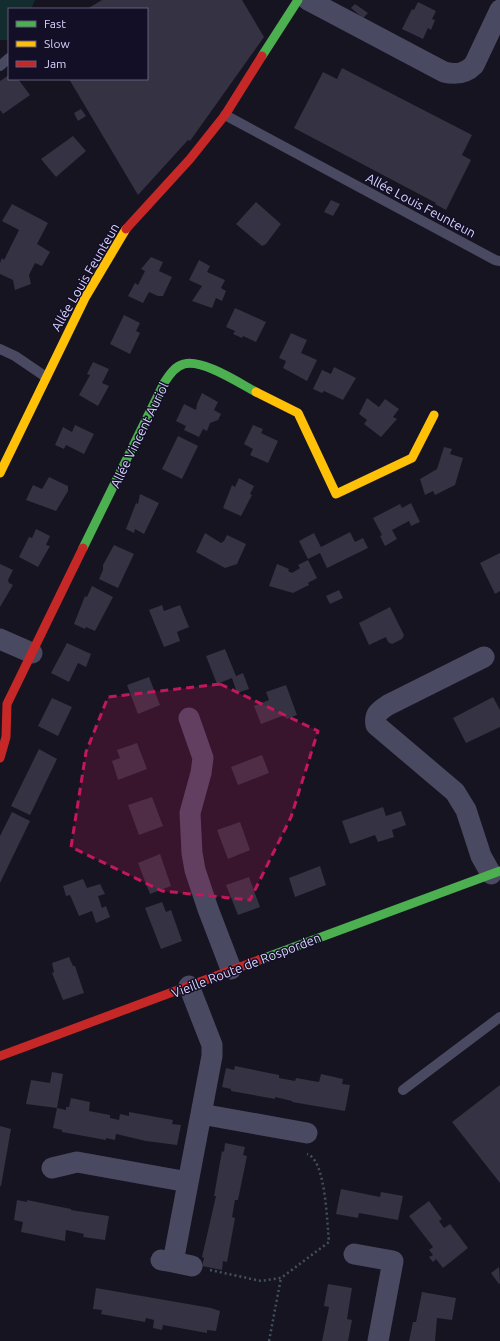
<svg xmlns="http://www.w3.org/2000/svg" width="500" height="1341" viewBox="0 0 500 1341" font-family="Ubuntu,sans-serif">
  <rect width="100%" height="100%" fill="#161421"/>
  <path fill="#132c2d" d="M0,0H35L31,9H9V40H0Z"/>
  <path fill="#343243" d="M102,0H242L264,37L190,141L188,140L138,195L69,79H147V9H87Z
    M418,2L436,11L432,19L435,20L431,30L428,28L423,39L402,29L412,9L414,10Z
    M355,4L368,13L363,18L351,8Z
    M342,68L472,135L462,155L471,160L446,210L435,204L436,203L294,128L323,72L337,79Z
    M9,75V79H18L30,95L3,114L0,110V81Z
    M81,109L86,116L78,121L74,113Z
    M73,136L86,151L56,177L41,159Z
    M331,200L340,204L333,216L324,212Z
    M256,202L281,224L266,244L262,246L236,224Z
    M12,204L48,223L37,244L50,252L42,266L35,263L29,275L31,284L15,290L13,280L0,274V263L2,258L4,260L19,230L2,221Z
    M151,257L163,262L159,271L172,277L163,296H158L149,292L143,303L128,296L135,283L138,285L145,271L141,269Z
    M199,260L210,266L207,272L225,280L221,288L226,291L222,301L216,298L212,308L192,301L202,286L189,280Z
    M235,308L266,322L256,342L243,336L242,338L233,334L235,331L226,327Z
    M124,315L140,323L136,331L140,333L130,354L110,344Z
    M291,333L307,340L301,353L317,360L307,381L283,368L286,361L279,358Z
    M93,362L109,369L102,383L109,386L98,406L79,395L90,375L87,374Z
    M334,367L356,378L343,400L324,391L322,393L313,389L322,370L331,374Z
    M202,393L218,402L214,410L221,414L218,420L210,423L207,431L203,429L199,437L184,430L186,426L176,421L184,404L196,410L197,404Z
    M367,398L379,407L385,399L399,409L393,417L397,419L381,437L364,424L367,420L359,414Z
    M75,425L94,434L84,454L66,445L64,449L55,445L63,427L72,432Z
    M253,425L263,429L261,433L278,441L268,463L250,455L253,449L244,444Z
    M178,436L198,446L182,479L162,469Z
    M444,447L452,449L450,454L463,458L455,485L435,495L433,491L425,495L420,479L437,469Z
    M49,477L68,486V491L56,511L26,500L33,485L42,489Z
    M239,478L254,486L250,494L252,495L241,516L223,508L232,485L235,487Z
    M140,494L159,503L144,534L135,529L134,533L126,529L136,503L138,504Z
    M411,503L420,522L411,526L409,521L392,530L397,539L385,546L380,536L382,535L373,518L400,504L402,508Z
    M36,529L50,536L46,545L50,546L38,567L19,557L29,537L32,538Z
    M350,532L355,542L363,538L368,548L327,568L320,553L308,559L299,541L314,533L321,547Z
    M205,533L221,543L224,541L227,535L246,544L237,564L225,568L196,552Z
    M114,545L134,554L118,588L99,579L103,570V565Z
    M500,553V591L495,594L480,563Z
    M308,560L317,578L308,583L309,585L293,593L269,586L277,564L289,569L288,571L292,573L300,568L298,565Z
    M0,564L13,570L8,580L9,583L13,585L0,607Z
    M92,586L113,597L95,631L86,627L85,629L74,624L85,596L87,597Z
    M339,590L343,598L330,604L326,596Z
    M162,605L164,611L180,605L189,627L177,632L180,641L164,647L149,610Z
    M390,607L404,635L402,639L392,644L388,642L386,637L369,645L359,623Z
    M67,643L91,654L86,667L78,663L69,682L51,673Z
    M225,649L236,676L243,673L249,689L237,693L232,678L217,684L206,656Z
    M149,677L160,705L138,714L127,685Z
    M286,685L297,715L286,719L285,715L261,724L254,706L269,700L266,692Z
    M493,697L500,710V727L466,743L453,718Z
    M52,698L72,707L58,736L38,726Z
    M137,743L147,769L118,780L112,761L120,758L117,750Z
    M39,749L57,759L30,815L11,806Z
    M262,755L269,773L238,785L231,767Z
    M152,797L163,826L139,835L128,805Z
    M383,807L386,816L401,811L406,825L392,830L394,837L378,842L375,835L350,844L342,821Z
    M12,812L30,821L0,883V836Z
    M240,822L250,850L228,859L217,830Z
    M160,854L171,886L150,894L138,863Z
    M320,866L326,885L295,897L289,878Z
    M249,877L260,907L238,915L226,885Z
    M83,879L87,888L100,884L105,894L98,896L102,908L106,906L110,917L96,923L92,911L79,916L70,895L66,896L63,886Z
    M162,902L166,912L171,910L182,941L161,949L145,908Z
    M69,957L73,966H75L84,993L63,1000L52,973L54,972L52,963Z
    M235,1066L279,1075V1078L295,1081L296,1078L319,1082L321,1074L343,1079L342,1084L350,1085L345,1111L292,1102V1101L275,1097V1099L231,1091V1089L222,1087L226,1068L234,1070Z
    M52,1072L63,1074L57,1108L66,1110V1107H69L71,1098L90,1102L89,1111L110,1115V1118L119,1120L120,1114L129,1116V1112L173,1120L172,1124L181,1125L177,1145L146,1141L116,1134L115,1140L106,1138V1140L62,1132V1130L53,1128L57,1108L26,1104L31,1080L50,1083Z
    M500,1085V1183L452,1122Z
    M0,1126L11,1129L1,1186H0Z
    M225,1143L245,1147L243,1155L247,1156L238,1200H235L232,1217L235,1218L227,1262L223,1261L222,1270L202,1266L204,1258L202,1257L216,1196H214L222,1151L224,1152Z
    M341,1189L380,1197L381,1192L403,1196L398,1220L359,1213L358,1218L336,1214Z
    M17,1200L27,1202V1200L71,1209V1210L109,1216L105,1240L83,1237L84,1234L66,1230L65,1241L21,1232L23,1222L14,1220Z
    M429,1201L442,1219L439,1221L444,1228L450,1224L468,1248L443,1268L436,1259L433,1262L429,1257L433,1255L429,1250L433,1247L409,1216Z
    M499,1267L500,1283L499,1284L491,1273Z
    M328,1284L352,1288L347,1319L352,1320L348,1341H322L329,1307L324,1306Z
    M96,1288L211,1308L220,1311L216,1331L207,1330V1333L163,1325L162,1330L153,1328L154,1320L146,1318L145,1322L101,1314L102,1310L93,1309Z
    M422,1292L456,1298L452,1320L437,1318L435,1341H409L413,1322H416Z"/>
  <g fill="none" stroke-linecap="round" stroke-linejoin="round">
    <path stroke="#44505f" stroke-width="2.5" stroke-dasharray="2 3" stroke-linecap="butt" d="M210,1270L261,1281L281,1278L329,1242C327,1224 326,1159 307,1154
      M269,1341L281,1278"/>
    <path stroke="#4a4962" stroke-width="10" d="M0,66L9,58
      M225,115L495,260L500,261
      M0,349L15,356L46,377
      M403,1090L500,1017"/>
    <path stroke="#4a4962" stroke-width="21" d="M308,0L444,72C456,75 465,74 474,65L500,10
      M0,639L32,653
      M484,657L388,705C379,711 374,714 376,725L455,792L466,810L481,856L491,874
      M189,718L203,758L201,773L190,813L192,853L195,870L208,909L231,969
      M201,1114L307,1133
      M52,1168L77,1162L188,1182
      M354,1254L393,1261L378,1341
      M161,1260L173,1262L212,1056V1045L189,986
      M173,1262L192,1266"/>
    <path stroke="#4caf50" stroke-width="9" d="M262,56L298,0
      M83,548L164,383C169,375 175,366 184,364C203,359 239,383 256,392
      M259,960L500,871"/>
    <path stroke="#ffc107" stroke-width="9" d="M256,392L298,413L336,494L412,458L434,415
      M0,473L85,298L126,229"/>
    <path stroke="#c62828" stroke-width="9" d="M126,229L190,159L225,115L262,56
      M0,758L6,737L7,704L83,548
      M0,1056L259,960"/>
  </g>
  <path fill="#c2185b" fill-opacity="0.2" stroke="#c2185b" stroke-width="3" stroke-dasharray="8 5" stroke-linejoin="round" d="M220,684L318,731L291,817L250,900L162,891L71,847L86,752L108,697Z"/>
  <g text-anchor="middle" dominant-baseline="central" stroke-width="3" stroke-linejoin="round" paint-order="stroke">
    <g font-size="13" fill="#d9d4ff" stroke="#130f26">
      <text transform="translate(421 205) rotate(28)">Allée Louis Feunteun</text>
      <text transform="translate(85 277) rotate(-60)">Allée Louis Feunteun</text>
      <text transform="translate(139 435) rotate(-64)">Allée Vincent Auriol</text>
      <text transform="translate(246 965) rotate(-21)">Vieille Route de Rosporden</text>
    </g>
  </g>
  <rect x="8" y="8" width="140" height="72" fill="#130f26" stroke="#625e7d"/>
  <rect x="16" y="21" width="20" height="6" fill="#4caf50" stroke="#625e7d"/>
  <text x="44" y="28" font-size="12" fill="#d9d4ff">Fast</text>
  <rect x="16" y="41" width="20" height="6" fill="#ffc107" stroke="#625e7d"/>
  <text x="44" y="48" font-size="12" fill="#d9d4ff">Slow</text>
  <rect x="16" y="61" width="20" height="6" fill="#c62828" stroke="#625e7d"/>
  <text x="44" y="68" font-size="12" fill="#d9d4ff">Jam</text>
</svg>
